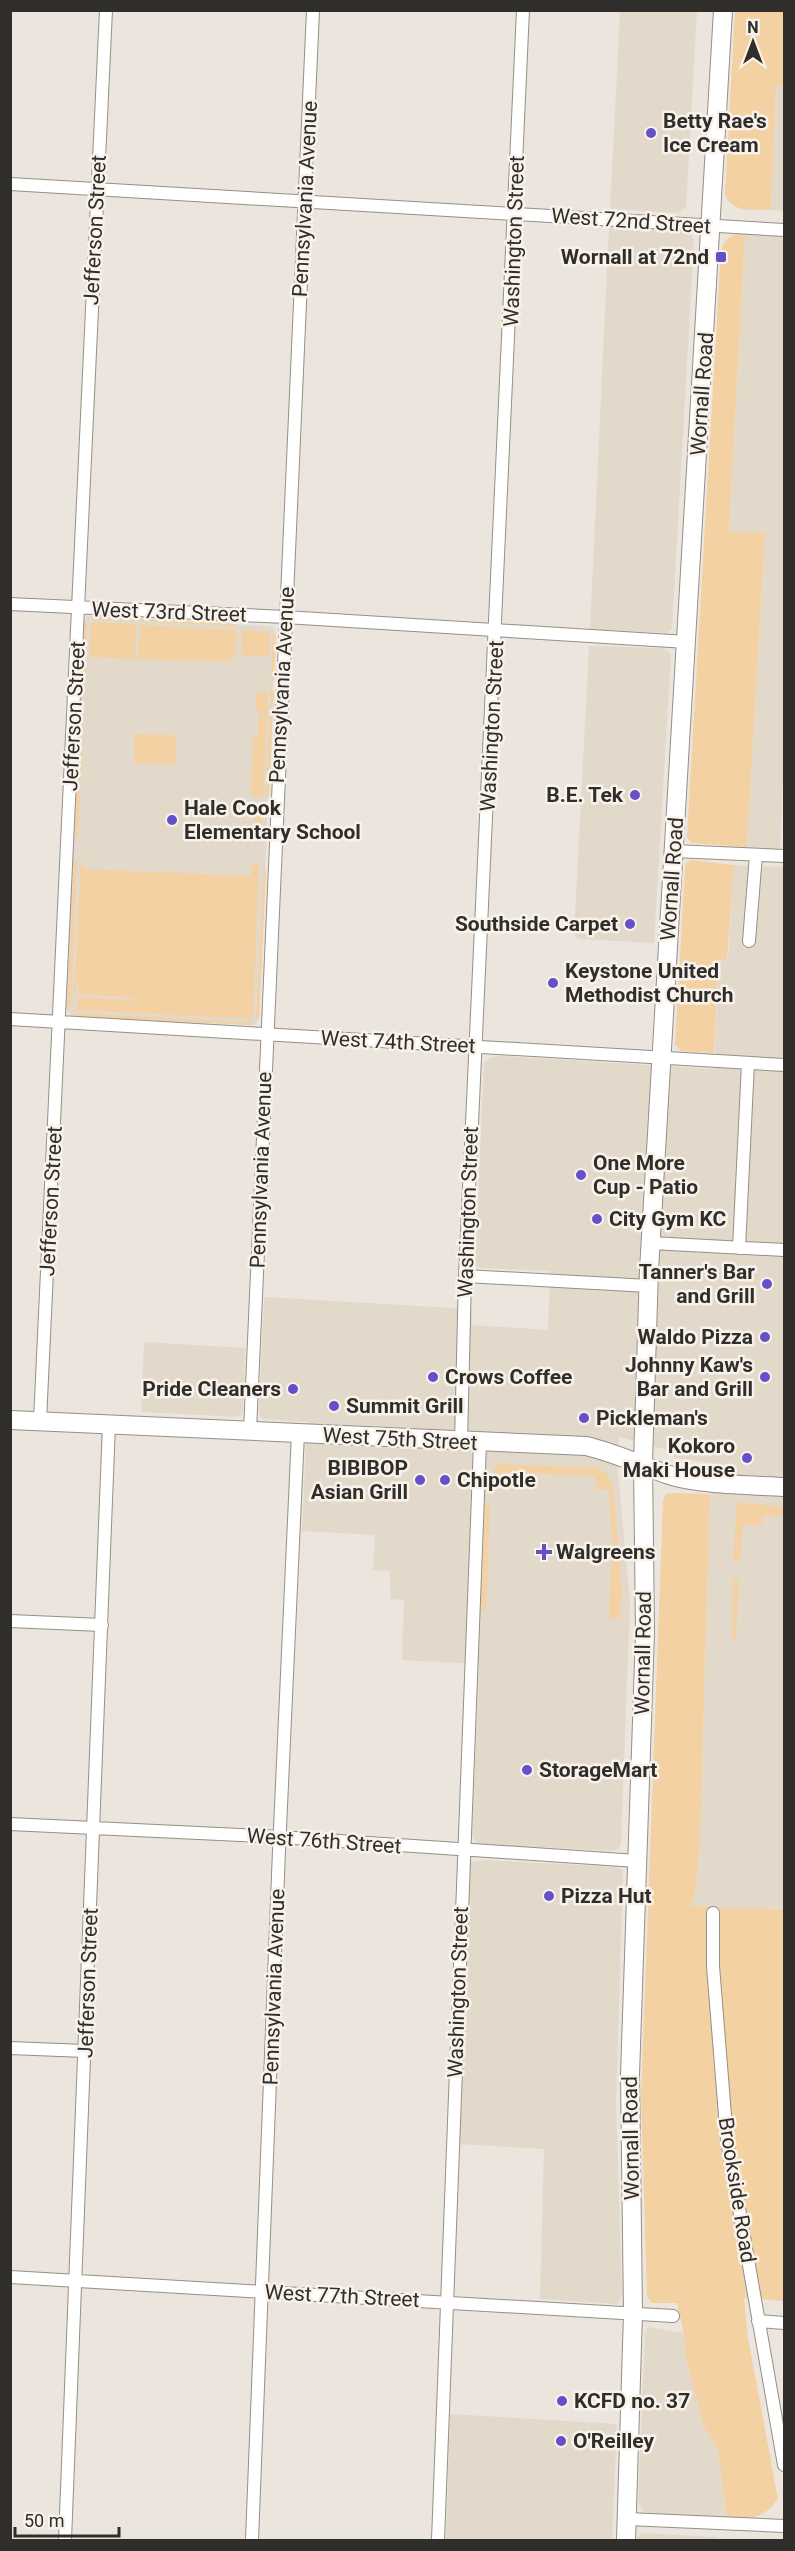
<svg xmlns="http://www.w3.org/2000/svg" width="795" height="2551" viewBox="0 0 795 2551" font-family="Roboto,sans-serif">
  <rect width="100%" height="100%" fill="#ebe5dd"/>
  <path fill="#e3d9cb" d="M620,11H697L686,207L679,213L610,209Z
    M776,85H784V211L771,210Z
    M609,227L684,231L691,234L694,240L672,629L667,633L590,629Z
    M745,233L784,235V755L780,850L747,847L765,534L729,531Z
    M87,616L270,626L275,630L259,1019L255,1025L73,1017L66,1009L84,622Z
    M589,646L659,648L668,650L671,656L654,943L578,939L574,935Z
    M734,865L784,867V1910L690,1906L696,1888L700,1840L711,1463L676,1458L667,1450L619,1437L618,1473L630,1602L621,1842L619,1849L612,1851L482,1844L475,1841L472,1834L479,1664L402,1660L404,1600L390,1599V1571L373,1570L375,1535L302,1531L307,1422L262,1419L259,1415L264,1297L472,1309V1325L548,1330L550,1271L478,1268L475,1264L484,1063L490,1058L500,1056L714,1069L719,959H728Z
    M144,1342L245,1348L243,1412L239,1417L141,1412Z
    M483,1860L616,1867L623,1870L616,2106L622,2295L617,2304L540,2299L544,2149L459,2144L469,1869L471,1862Z
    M649,2327L684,2333L685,2354L703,2424L718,2450L727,2518L652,2515L642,2510L638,2502L645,2331Z
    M450,2414L617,2424L612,2540H446Z
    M644,2533L717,2537L718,2540H637V2536Z"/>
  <path fill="#f3d1a2" d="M735,11H784V85H776L771,210C754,209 733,214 725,195Z
    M745,233L729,531L765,533L747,847L691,843L687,836L721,250C725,238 732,233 745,233Z
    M94,616L236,624V626L94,619Z
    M84,622H87L85,682H82Z
    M91,622L136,624L135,659L89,657Z
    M140,625L237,630L236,655H231V662L138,659Z
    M242,630L270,632L269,656L241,655Z
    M273,634L276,636L274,680L271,682Z
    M271,688L274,692L269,796L266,797Z
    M256,692L268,693L263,797L251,796L253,736H258L259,710H256Z
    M135,734L176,735L175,765L134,763Z
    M79,750L82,751L78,838L75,835Z
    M255,802L262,803L261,839H253Z
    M81,856L84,869L251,876L252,862L259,863L253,1019L77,1010L78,997L135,1000V998L78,994L79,984L77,983L74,999Z
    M76,858L77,861L71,1009L66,1008L68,996L74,862Z
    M691,860L734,865L727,959H719L714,1053L681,1051L675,1045L685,868L686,863Z
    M264,867L266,873L259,1019H256Z
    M74,1013L252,1023V1025L75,1017Z
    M494,1464L598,1468L607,1474L613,1488L622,1594L619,1619H610L609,1616L612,1542L609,1490H597L595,1476L501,1472L500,1483L495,1485Z
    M673,1493L710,1494L700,1840L696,1888L691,1906L784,1910V2301L744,2298L748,2338L778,2499C762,2521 752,2517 727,2518L718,2450L703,2424L685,2354L684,2333L677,2303H651L647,2296L641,2098L663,1501L666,1494Z
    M737,1502L784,1507V1516L764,1515L762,1526L743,1525L740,1560L736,1563L733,1560Z
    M490,1503L486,1613L481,1608L485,1506Z
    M736,1578L739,1581L736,1639L732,1641L733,1580Z"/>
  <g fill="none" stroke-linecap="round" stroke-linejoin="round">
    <defs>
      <path id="street" d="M10,184L784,230
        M10,604L285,617L687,642
        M674,851L784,856
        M749,941L756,855
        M10,1019L784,1065
        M651,1243L784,1250
        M739,1248L748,1063
        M465,1276L649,1286
        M40,1421L106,10
        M250,1431L313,10
        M461,1442L465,1276L523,10
        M10,1621L102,1625
        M10,1824L280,1837L637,1861
        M713,1913V1966L727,2140L784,2465
        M10,2048L85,2051
        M10,2277L673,2316
        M758,2321L784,2323
        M627,2519L784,2526
        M65,2540L109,1424
        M252,2540L279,1850L298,1433
        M438,2540L480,1443"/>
      <path id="secondary" d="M10,1420L586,1446C616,1453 640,1465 669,1475C699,1485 752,1485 784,1487
        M626,2540L633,2313L630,2075L645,1632L643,1463L649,1270L723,10"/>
    </defs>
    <use href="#street" stroke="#948f87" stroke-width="14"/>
    <use href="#secondary" stroke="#948f87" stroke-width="20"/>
    <use href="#street" stroke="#fff" stroke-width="12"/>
    <use href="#secondary" stroke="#fff" stroke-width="18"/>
  </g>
  <g fill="#6550c9" stroke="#f8f2ea" stroke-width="2">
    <circle cx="651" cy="133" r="6"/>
    <rect x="715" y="251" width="12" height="12" rx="3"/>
    <circle cx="635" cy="795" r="6"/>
    <circle cx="172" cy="820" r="6"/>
    <circle cx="630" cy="924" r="6"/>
    <circle cx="553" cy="983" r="6"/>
    <circle cx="581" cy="1175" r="6"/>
    <circle cx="597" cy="1219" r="6"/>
    <circle cx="767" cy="1284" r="6"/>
    <circle cx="765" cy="1337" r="6"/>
    <circle cx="433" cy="1377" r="6"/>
    <circle cx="765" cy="1377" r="6"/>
    <circle cx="293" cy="1389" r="6"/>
    <circle cx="334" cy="1406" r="6"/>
    <circle cx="584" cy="1418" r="6"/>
    <circle cx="747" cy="1458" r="6"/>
    <circle cx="420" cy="1480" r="6"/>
    <circle cx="445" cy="1480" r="6"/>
    <path d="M541 1543h6v6h6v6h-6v6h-6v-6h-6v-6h6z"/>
    <circle cx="527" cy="1770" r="6"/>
    <circle cx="549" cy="1896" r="6"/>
    <circle cx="562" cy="2401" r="6"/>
    <circle cx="561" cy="2441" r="6"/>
  </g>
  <g text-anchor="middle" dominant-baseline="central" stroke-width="5" stroke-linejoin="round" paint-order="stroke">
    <g font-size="21" font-weight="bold" fill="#302e2b" stroke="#f8f2ea" text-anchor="start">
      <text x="663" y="121">Betty Rae's<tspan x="663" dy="24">Ice Cream</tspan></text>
      <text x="709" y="257" text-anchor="end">Wornall at 72nd</text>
      <text x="623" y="795" text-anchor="end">B.E. Tek</text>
      <text x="184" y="808">Hale Cook<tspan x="184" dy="24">Elementary School</tspan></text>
      <text x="618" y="924" text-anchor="end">Southside Carpet</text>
      <text x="565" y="971">Keystone United<tspan x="565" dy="24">Methodist Church</tspan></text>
      <text x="593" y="1163">One More<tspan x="593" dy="24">Cup - Patio</tspan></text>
      <text x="609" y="1219">City Gym KC</text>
      <text x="755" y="1272" text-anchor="end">Tanner's Bar<tspan x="755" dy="24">and Grill</tspan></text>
      <text x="753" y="1337" text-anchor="end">Waldo Pizza</text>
      <text x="753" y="1365" text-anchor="end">Johnny Kaw's<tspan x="753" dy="24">Bar and Grill</tspan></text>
      <text x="445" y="1377">Crows Coffee</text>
      <text x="281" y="1389" text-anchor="end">Pride Cleaners</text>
      <text x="346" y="1406">Summit Grill</text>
      <text x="596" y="1418">Pickleman's</text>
      <text x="735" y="1446" text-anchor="end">Kokoro<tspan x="735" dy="24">Maki House</tspan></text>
      <text x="408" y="1468" text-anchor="end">BIBIBOP<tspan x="408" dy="24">Asian Grill</tspan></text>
      <text x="457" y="1480">Chipotle</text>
      <text x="556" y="1552">Walgreens</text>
      <text x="539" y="1770">StorageMart</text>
      <text x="561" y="1896">Pizza Hut</text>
      <text x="574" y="2401">KCFD no. 37</text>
      <text x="573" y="2441">O'Reilley</text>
    </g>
    <g font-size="21" fill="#302e2b" stroke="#f8f2ea">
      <text transform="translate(305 199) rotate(-87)">Pennsylvania Avenue</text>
      <text transform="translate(631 221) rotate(4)">West 72nd Street</text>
      <text transform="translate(95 230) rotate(-87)">Jefferson Street</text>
      <text transform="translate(514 241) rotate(-88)">Washington Street</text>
      <text transform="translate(702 394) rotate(-86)">Wornall Road</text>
      <text transform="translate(169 612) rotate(2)">West 73rd Street</text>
      <text transform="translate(282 685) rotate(-87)">Pennsylvania Avenue</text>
      <text transform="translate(74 716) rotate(-87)">Jefferson Street</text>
      <text transform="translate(492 726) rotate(-87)">Washington Street</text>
      <text transform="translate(672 879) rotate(-86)">Wornall Road</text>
      <text transform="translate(398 1042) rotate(3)">West 74th Street</text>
      <text transform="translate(261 1170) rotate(-88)">Pennsylvania Avenue</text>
      <text transform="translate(51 1201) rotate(-87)">Jefferson Street</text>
      <text transform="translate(468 1212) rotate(-88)">Washington Street</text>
      <text transform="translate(400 1439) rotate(3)">West 75th Street</text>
      <text transform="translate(643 1653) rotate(-89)">Wornall Road</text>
      <text transform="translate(324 1841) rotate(4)">West 76th Street</text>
      <text transform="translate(88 1983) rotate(-88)">Jefferson Street</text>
      <text transform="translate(274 1987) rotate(-88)">Pennsylvania Avenue</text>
      <text transform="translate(458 1992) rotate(-88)">Washington Street</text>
      <text transform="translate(631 2138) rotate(-91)">Wornall Road</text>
      <text transform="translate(737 2190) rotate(81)">Brookside Road</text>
      <text transform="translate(342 2296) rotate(3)">West 77th Street</text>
    </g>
  </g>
  <rect width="795" height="2551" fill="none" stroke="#302e2b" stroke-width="24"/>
  <g transform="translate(753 42)" stroke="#f8f2ea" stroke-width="4.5" paint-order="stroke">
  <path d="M0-4.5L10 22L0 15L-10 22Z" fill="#302e2b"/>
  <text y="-9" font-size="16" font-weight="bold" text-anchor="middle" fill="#302e2b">N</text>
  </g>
  <path d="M15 2527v9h104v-9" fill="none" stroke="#302e2b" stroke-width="3"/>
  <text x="24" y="2527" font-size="18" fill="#302e2b" stroke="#f8f2ea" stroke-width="4.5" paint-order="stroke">50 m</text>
</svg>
